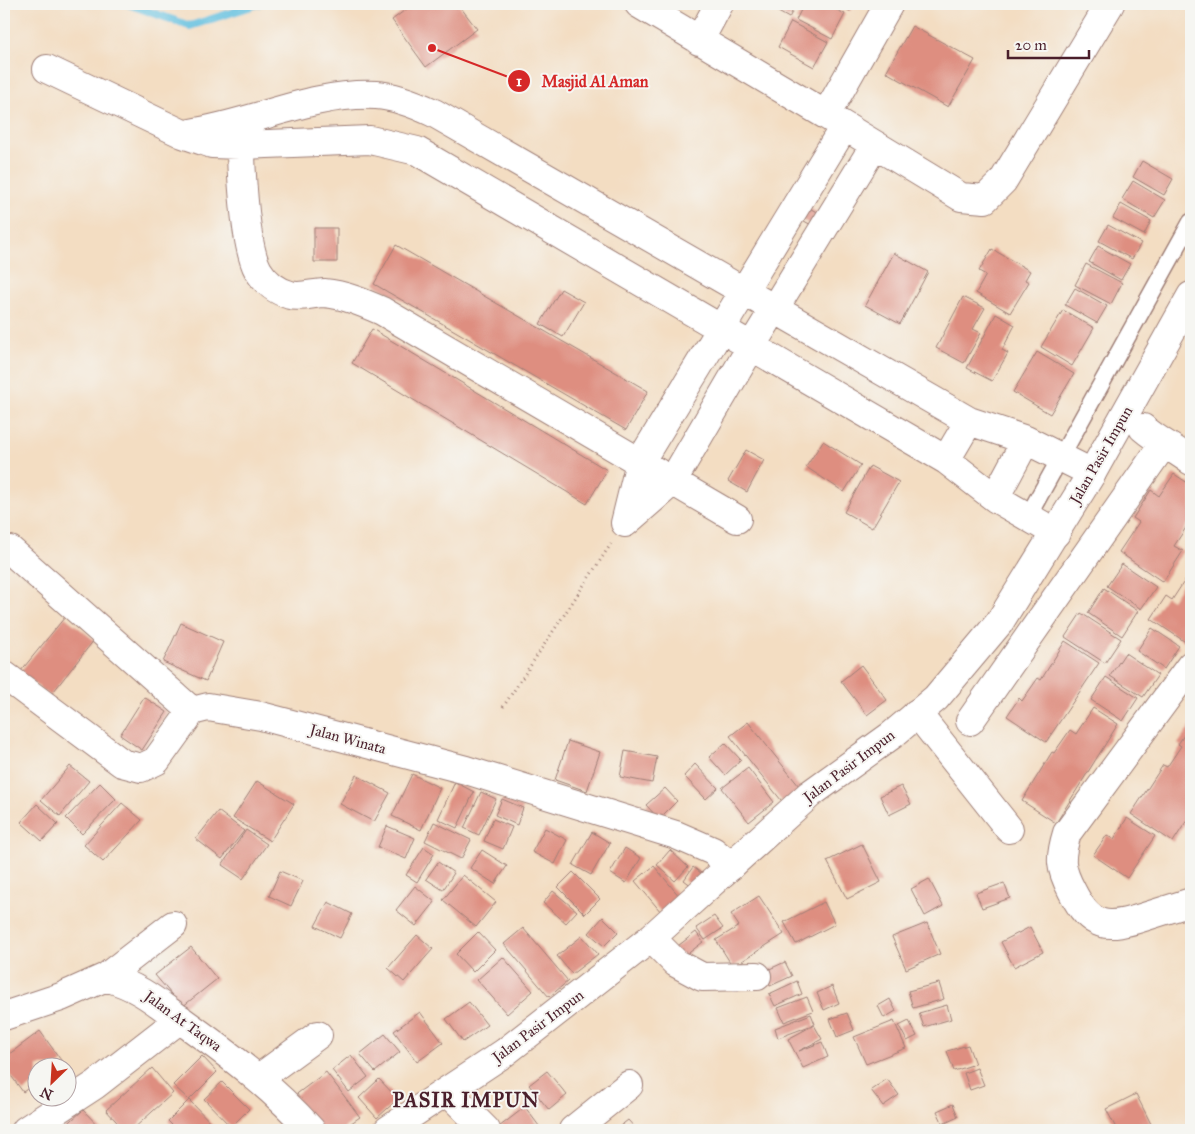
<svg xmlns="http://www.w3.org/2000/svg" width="1195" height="1134" viewBox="0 0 1195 1134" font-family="'IM FELL Great Primer',serif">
  <rect width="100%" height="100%" fill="#f6f6f2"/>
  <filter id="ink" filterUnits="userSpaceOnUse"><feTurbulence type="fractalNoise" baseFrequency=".02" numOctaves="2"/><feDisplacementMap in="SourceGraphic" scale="10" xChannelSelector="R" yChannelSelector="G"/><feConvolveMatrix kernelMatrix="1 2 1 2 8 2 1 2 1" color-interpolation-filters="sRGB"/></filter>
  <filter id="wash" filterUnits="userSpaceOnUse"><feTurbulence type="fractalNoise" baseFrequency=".0096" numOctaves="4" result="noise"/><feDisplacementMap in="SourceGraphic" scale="20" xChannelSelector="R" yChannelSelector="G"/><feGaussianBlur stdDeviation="1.12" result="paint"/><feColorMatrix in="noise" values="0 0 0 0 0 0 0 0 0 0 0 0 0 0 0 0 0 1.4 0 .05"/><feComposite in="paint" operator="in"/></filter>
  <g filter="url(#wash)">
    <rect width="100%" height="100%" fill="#f3ddc2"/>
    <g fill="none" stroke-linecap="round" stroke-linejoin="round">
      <path stroke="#61bfdf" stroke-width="8" d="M128,4L190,26L258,4"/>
    </g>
    <g id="blocks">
      <path fill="#de8e80" d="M413,4H458L477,29L426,67L392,20Z
        M764,4H796L789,18Z
        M804,4H825L845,14L832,39L796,20Z
        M836,4H854L850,11Z
        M791,22L828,42L814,67L778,47Z
        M912,26L975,60L948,107L886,72Z
        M1142,161L1173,179L1164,195L1133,177Z
        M1133,181L1165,200L1154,218L1122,199Z
        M802,204L822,215L815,227L795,216Z
        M1121,204L1151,221L1144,235L1113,218Z
        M1108,225L1141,243L1132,259L1099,241Z
        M314,228H337V262H314Z
        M396,245L648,391L626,430L374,284Z
        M1098,246L1130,264L1121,280L1089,262Z
        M992,249L1030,271L1025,280L1029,282L1010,313L976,293L986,275L979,271Z
        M894,253L928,272L900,324L865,305Z
        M1086,264L1122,283L1111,304L1075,285Z
        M1075,288L1107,306L1097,323L1065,305Z
        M561,289L584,302L563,337L540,324Z
        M963,297L985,308L973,329L981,333L964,363L936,348Z
        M1063,310L1094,328L1072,366L1041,347Z
        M996,314L1015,325L1002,350L1008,353L992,381L967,368Z
        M372,329L607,470L587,504L352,363Z
        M1037,352L1074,374L1050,414L1013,392Z
        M823,441L861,465L844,492L806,467Z
        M746,450L764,460L747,492L728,481Z
        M870,466L899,482L872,528L844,512Z
        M1174,474L1191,485V520L1174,546L1183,551L1163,582L1119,552L1139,522L1133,518L1151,490L1159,496Z
        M1122,564L1156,587L1141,609L1107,586Z
        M1189,574L1191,576V636L1187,643L1151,619L1166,596L1172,600Z
        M1104,588L1138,611L1122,636L1088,613Z
        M1081,613L1121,639L1105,663L1065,637Z
        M65,617L94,640L50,696L20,672Z
        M181,623L223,642L206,681L163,662Z
        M1152,628L1179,646L1164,669L1137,651Z
        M1065,641L1099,663L1046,742L1007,716L1019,698L1022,701L1038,678L1041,680Z
        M1125,653L1158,675L1143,697L1110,676Z
        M861,665L887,700L867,715L841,681Z
        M1106,677L1138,698L1123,721L1091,700Z
        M144,697L167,712L142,750L120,735Z
        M1093,708L1118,724L1056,823L1022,801L1052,752L1054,753L1070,730L1076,734Z
        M748,722L803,791L785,805L730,736Z
        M1191,725V814L1173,842L1131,814L1163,765L1167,767L1181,746L1178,744Z
        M568,741L600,752L587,791L555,780Z
        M725,743L741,760L725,775L709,757Z
        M625,751L657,757L652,783L620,777Z
        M695,764L718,788L706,799L684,776Z
        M70,766L89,781L60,816L41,800Z
        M748,768L774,802L749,822L722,788Z
        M412,774L440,788L421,830L392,816Z
        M356,775L390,793L374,822L340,804Z
        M257,781L294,804L270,841L233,818Z
        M455,782L474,792L457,828L438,819Z
        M100,783L116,799L82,834L66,818Z
        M901,786L911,804L889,815L880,796Z
        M665,788L677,801L659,819L646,805Z
        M481,792L496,799L479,835L464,828Z
        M502,799L523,808L517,825L495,815Z
        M122,803L142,820L103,862L84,845Z
        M37,804L58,824L42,841L21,822Z
        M218,811L244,831L222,859L196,839Z
        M1127,818L1155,836L1127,878L1093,855L1107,835L1114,839Z
        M493,819L512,827L503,849L484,841Z
        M434,822L471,840L461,859L425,841Z
        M387,826L415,838L406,859L378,847Z
        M545,828L567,840L555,864L532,852Z
        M246,830L267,844L243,879L222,865Z
        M592,832L610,843L591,875L573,865Z
        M862,844L881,882L847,899L827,861Z
        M424,847L434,854L417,882L406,875Z
        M625,848L641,858L626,883L610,873Z
        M482,850L507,866L495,884L470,868Z
        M670,850L688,867L675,881L657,865Z
        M438,862L454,873L443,890L426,879Z
        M654,866L680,897L661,912L635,881Z
        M693,867L705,876L696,889L684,880Z
        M280,871L303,881L291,906L269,896Z
        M573,872L600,899L585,914L558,887Z
        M463,875L496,902L476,927L443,900Z
        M929,879L943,906L925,916L911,889Z
        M1004,883L1010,898L982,908L976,893Z
        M415,886L435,902L416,926L396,910Z
        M553,891L577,911L566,923L543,903Z
        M759,896L784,934L733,967L716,940L739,926L731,914Z
        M328,902L352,914L340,938L315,926Z
        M824,902L835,924L796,944L784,922Z
        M714,916L723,928L705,940L696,928Z
        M603,917L618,932L604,946L589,933Z
        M927,923L940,954L906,969L892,937Z
        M1030,927L1043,952L1014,967L1001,942Z
        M523,928L568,981L549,997L504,944Z
        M478,932L495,950L473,972L456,954Z
        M696,932L703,942L681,959L674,949Z
        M417,935L433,949L404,982L388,968Z
        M582,936L598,954L572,974L557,956Z
        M191,947L217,979L182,1007L155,975Z
        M503,957L533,991L507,1014L477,980Z
        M785,962L792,976L770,986L763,972Z
        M797,981L802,994L775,1006L769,994Z
        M939,983L944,999L913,1008L908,991Z
        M832,986L839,1003L824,1010L817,993Z
        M807,997L813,1011L784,1022L778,1008Z
        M890,999L896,1011L884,1018L878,1006Z
        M469,1002L487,1025L463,1042L446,1019Z
        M947,1005L951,1019L924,1027L919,1013Z
        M420,1012L443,1043L417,1062L394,1031Z
        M847,1013L854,1030L837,1037L830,1019Z
        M811,1014L815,1024L778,1038L775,1028Z
        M894,1021L906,1048L866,1064L854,1037Z
        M909,1021L917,1036L907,1041L899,1026Z
        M814,1025L822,1039L799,1051L822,1042L828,1057L803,1068L788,1039Z
        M40,1031L63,1063L58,1066H38V1081L23,1092L4,1066V1058Z
        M385,1034L400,1052L375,1072L360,1054Z
        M968,1045L975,1064L954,1071L947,1051Z
        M351,1055L368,1077L349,1092L332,1070Z
        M202,1056L217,1072L189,1100L173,1085Z
        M152,1068L173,1093L132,1130H124L106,1110Z
        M977,1068L984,1085L970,1090L964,1073Z
        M547,1071L567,1095L549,1110L529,1085Z
        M326,1072L360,1117L341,1130H319L294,1096Z
        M379,1079L398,1099L377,1118L359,1098Z
        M887,1079L899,1095L883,1106L871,1090Z
        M222,1082L249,1109L231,1127L204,1099Z
        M1136,1094L1151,1124L1139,1130H1117L1106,1109Z
        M189,1100L216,1128L214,1130H177L168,1121Z
        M953,1104L958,1117L943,1124L937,1111Z
        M525,1107L542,1130H495Z
        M83,1110L102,1130H61Z
        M628,1120L637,1130H615Z"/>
    </g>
  </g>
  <g filter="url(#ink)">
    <use href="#blocks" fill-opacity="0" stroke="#9e7e76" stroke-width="1"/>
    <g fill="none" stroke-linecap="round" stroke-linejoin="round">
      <defs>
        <path id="service" d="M1027,518L1191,222"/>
        <path id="minor" d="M639,4L826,115
          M889,4L826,115L961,197L985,199L1003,181L1110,4
          M699,41L719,4
          M47,69L183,134L212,144L240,145L370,140L417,151L946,460L995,498L1056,533
          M241,127C240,157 244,245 258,270C265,282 277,291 290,295C301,298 314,293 324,293C345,295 364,303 382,311L737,519
          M190,133C253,124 311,92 376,95C396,96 417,105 434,113L969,421L1026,440L1092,473
          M1143,428C1158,441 1175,449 1191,461
          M946,460L969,421
          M995,498L1026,440
          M625,523L640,462L844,127
          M625,523L672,482L751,347L874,146
          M10,550L192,711
          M1191,665L1067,833C1059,859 1060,868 1072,891C1091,929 1107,929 1144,917C1160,912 1175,907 1191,902
          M4,675L122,763L141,768L156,761L192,711L208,707L261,716L466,770L676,835L713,851L731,866
          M917,713L1009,829
          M970,721L1163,445
          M651,938L676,963L702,977L757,976
          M106,977L173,925
          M4,1016L61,997L106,977C142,988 156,1002 185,1023C231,1056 273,1088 311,1130
          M259,1078L318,1035
          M447,1091L486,1130
          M26,1130L95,1085L180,1019
          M573,1130L629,1085"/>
        <path id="tertiary" d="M388,1130L504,1053L651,938L810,794L892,735L936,698L999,623L1092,473L1191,296"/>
      </defs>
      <use href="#service" stroke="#9e7e76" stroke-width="19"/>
      <use href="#minor" stroke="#9e7e76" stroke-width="30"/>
      <use href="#tertiary" stroke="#9e7e76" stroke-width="30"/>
      <path stroke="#9e7e76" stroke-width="3" stroke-dasharray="1 4" stroke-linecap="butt" d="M503,707L611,544"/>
      <use href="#service" stroke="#fff" stroke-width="16"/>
      <use href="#minor" stroke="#fff" stroke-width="28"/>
      <use href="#tertiary" stroke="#fff" stroke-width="28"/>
    </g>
  </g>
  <g text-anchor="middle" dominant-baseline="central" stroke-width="4" stroke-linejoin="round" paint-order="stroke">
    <g font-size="15" fill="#4a1f2b" stroke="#f6f6f2">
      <text transform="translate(1101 455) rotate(-60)">Jalan Pasir Impun</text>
      <text transform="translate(348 739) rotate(15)">Jalan Winata</text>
      <text transform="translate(849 766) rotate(-37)">Jalan Pasir Impun</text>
      <text transform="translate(183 1021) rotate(36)">Jalan At Taqwa</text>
      <text transform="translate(538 1026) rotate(-37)">Jalan Pasir Impun</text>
    </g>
    <g font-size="20" font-weight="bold" letter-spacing="1" fill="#4a1f2b" stroke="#f6f6f2">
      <text x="466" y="1100">PASIR IMPUN</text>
    </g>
  </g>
  <path fill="none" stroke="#d62828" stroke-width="2" d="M432 48L519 81"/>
  <g fill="#d62828" stroke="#f6f6f2" stroke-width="2">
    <circle cx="432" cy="48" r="5"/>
    <circle cx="519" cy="81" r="12"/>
  </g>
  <g font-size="15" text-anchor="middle" font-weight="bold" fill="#fff">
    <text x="519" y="86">1</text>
  </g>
  <g font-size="16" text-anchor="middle" font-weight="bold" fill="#d62828" stroke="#f6f6f2" stroke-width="4" stroke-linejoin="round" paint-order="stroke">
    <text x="595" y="87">Masjid Al Aman</text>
  </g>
  <rect width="1195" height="1134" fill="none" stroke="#f6f6f2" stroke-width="20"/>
  <g transform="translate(52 1082) rotate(205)"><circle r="24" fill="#f6f6f2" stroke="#b1a0a2"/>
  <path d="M0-4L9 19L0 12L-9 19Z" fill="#c8321e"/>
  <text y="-8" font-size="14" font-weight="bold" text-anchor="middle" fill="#4a1f2b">N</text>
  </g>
  <path d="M1008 50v8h81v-8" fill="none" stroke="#4a1f2b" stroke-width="2.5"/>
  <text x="1015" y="50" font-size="15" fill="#4a1f2b" stroke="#f6f6f2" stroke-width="4" paint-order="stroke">20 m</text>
</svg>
